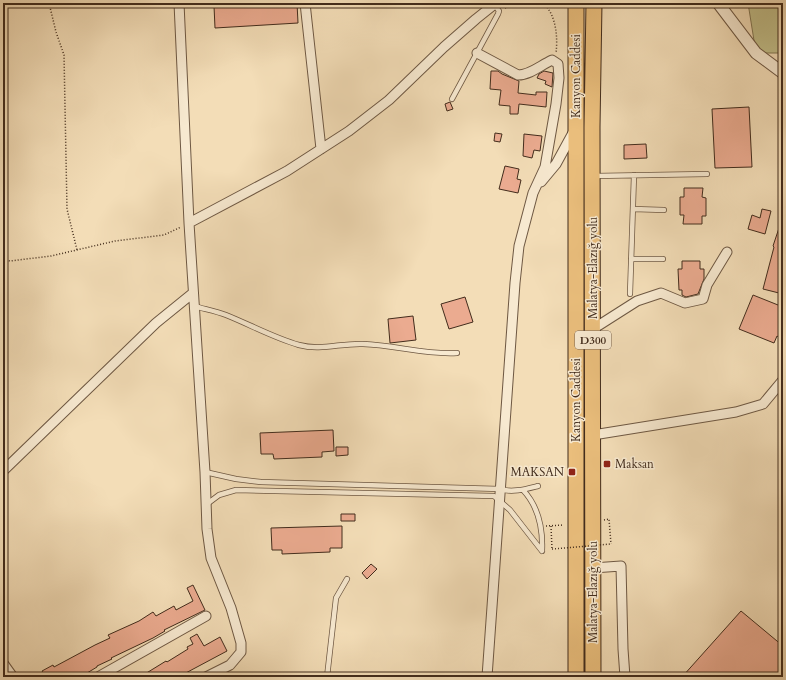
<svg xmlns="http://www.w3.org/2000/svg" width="786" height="680" viewBox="0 0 786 680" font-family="Cardo,serif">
  <rect width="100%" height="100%" fill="#f3ddb7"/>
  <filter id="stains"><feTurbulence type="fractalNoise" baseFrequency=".005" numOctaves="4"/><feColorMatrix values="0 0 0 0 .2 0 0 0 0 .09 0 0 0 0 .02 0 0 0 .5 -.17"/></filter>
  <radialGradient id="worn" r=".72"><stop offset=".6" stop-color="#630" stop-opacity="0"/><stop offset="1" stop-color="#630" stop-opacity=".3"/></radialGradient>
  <path fill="#c2bf8a" stroke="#827653" d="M748,3H783V53H756Z"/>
  <path fill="#ebab90" stroke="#422c1c" d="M259,3H297L298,23L215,28L214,6Z
    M491,71H498L502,74L519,81L518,93L536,95V92H547L546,107L519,104L518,114H510V106L499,105L501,90L490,89Z
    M544,71L553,73L552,87L545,84L546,81L537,78L539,74Z
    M450,102L453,109L447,111L445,104Z
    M749,107L752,167L715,168L712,109Z
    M495,133L502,134L500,142L494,141Z
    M524,134L542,136L540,151L534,150L532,158L523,156Z
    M646,144L647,158L624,159V145Z
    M505,166L519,169L517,179L521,180L518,193L499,189Z
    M684,188H703L702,197L706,198V216H702V224H683L684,215H680V197H684Z
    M762,209L771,211L765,234L748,229L752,215L760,218Z
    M782,219H783V294L763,289L774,247L773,246Z
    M682,261H700V269H704V279L698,294L686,297L682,295V290H679L678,269H682Z
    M753,295L783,307V329L780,338L777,336L774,343L739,329Z
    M465,297L473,322L449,329L441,304Z
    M413,316L416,340L390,343L388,319Z
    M333,430L334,451L322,452V457L274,459L273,454H261L260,433Z
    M336,447H348V455L336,456Z
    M341,514H355V521H341Z
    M342,526V548H330V552L282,554V550H272L271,528Z
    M371,564L377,569L367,579L362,573Z
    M193,585L205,610L164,630L165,631L153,638L111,658L112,659L97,666V667L87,673L76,677H46L42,671L53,665L54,667L95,645L110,638L108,635L139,621L153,612L156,616L174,606L176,610L193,601L187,588Z
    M741,611L783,646V677H682Z
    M197,634L204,646L220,637L227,651L182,675L181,673L175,677H140L166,661L167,662L188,649L187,647L193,644L190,638Z"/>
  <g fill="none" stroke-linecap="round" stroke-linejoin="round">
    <defs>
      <path id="service" d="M452,99L498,14L499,11L496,7L492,6
        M594,176L707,174
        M633,209L664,210
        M631,259H663
        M630,294L634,175
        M194,306C204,309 216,311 226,315C251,325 274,338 299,345C321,351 341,343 363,344C395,345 425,355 457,353
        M205,472L236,479L261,482L500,489C512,493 526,489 538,486
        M523,490C538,506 543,529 542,551
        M207,504L219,495L236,490L494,496L510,510L542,551
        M327,677L336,598L347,579"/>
      <path id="minor" d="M179,3L189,223L205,472L207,529L211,558L231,608L241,643V652L230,665L206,677
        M305,3L321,149
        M477,53L518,75C530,75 541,65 552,60L558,64L559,78L556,104L545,167L533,193L519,246L515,283L487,677
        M541,182L556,164L574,131
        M189,223L287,171L349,131L389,100L444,47L476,19L496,3
        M593,329L637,301L661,293L685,303L703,299L707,285L727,252
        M593,435L736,412L763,404L783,380
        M3,471L156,323L193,293
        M593,568L621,566L623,649L625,677
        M3,663L13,677
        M98,677L206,616"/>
      <path id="tertiary" d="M718,3L756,53L783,73"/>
      <path id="trunk" d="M576,3V677
        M593,677L592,127L594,3"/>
    </defs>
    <use href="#service" stroke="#6e5843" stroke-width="6"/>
    <use href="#minor" stroke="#6e5843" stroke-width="11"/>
    <use href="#tertiary" stroke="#6e5843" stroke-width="13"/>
    <use href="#trunk" stroke="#422c1c" stroke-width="17"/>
    <path stroke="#422c1c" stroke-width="1.5" stroke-dasharray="1 2" stroke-linecap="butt" d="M49,3L56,32L64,55L67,209L77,250
      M543,3C556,14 558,37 556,53
      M505,8L516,3
      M3,259L10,261L51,256L115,241L164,235L181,227
      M604,520L609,519L611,544
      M546,526L564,525
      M551,526L552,549"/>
    <use href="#service" stroke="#f7e9d0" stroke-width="4.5"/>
    <use href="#minor" stroke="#f7e9d0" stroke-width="9"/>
    <use href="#tertiary" stroke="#f7e9d0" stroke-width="11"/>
    <use href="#trunk" stroke="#eabe7c" stroke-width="15"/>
    <path stroke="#422c1c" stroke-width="1.5" stroke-dasharray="1 2" stroke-linecap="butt" d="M552,549L611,544"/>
  </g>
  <g fill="#8f2418" stroke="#f7e9d0" stroke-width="1.5">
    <rect x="603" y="460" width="8" height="8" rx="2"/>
    <rect x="568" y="468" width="8" height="8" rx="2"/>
  </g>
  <g text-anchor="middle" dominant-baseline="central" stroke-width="3" stroke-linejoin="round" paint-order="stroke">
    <rect fill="#f7e9d0" stroke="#786552" stroke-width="1" x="575" y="331" width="36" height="18" rx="3"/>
    <g font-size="11" font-weight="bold" fill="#422c1c">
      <text x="593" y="340">D300</text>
    </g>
    <g font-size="12" fill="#422c1c" stroke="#f7e9d0">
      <text transform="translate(576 76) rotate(-90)">Kanyon Caddesi</text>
      <text transform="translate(593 268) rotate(-90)">Malatya-Elazığ yolu</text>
      <text transform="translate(576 400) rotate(-90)">Kanyon Caddesi</text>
      <text transform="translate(593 592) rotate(-90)">Malatya-Elazığ yolu</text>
    </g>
    <g font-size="12" fill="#422c1c" stroke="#f7e9d0" text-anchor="start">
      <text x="615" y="464">Maksan</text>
      <text x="564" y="472" text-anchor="end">MAKSAN</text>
    </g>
  </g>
  <rect width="786" height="680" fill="none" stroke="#f3ddb7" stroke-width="16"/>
  <rect x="4" y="4" width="778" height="672" fill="none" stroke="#422c1c" stroke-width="2"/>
  <rect x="8" y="8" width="770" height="664" fill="none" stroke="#422c1c"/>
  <rect width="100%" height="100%" filter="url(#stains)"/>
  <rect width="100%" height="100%" fill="url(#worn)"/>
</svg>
